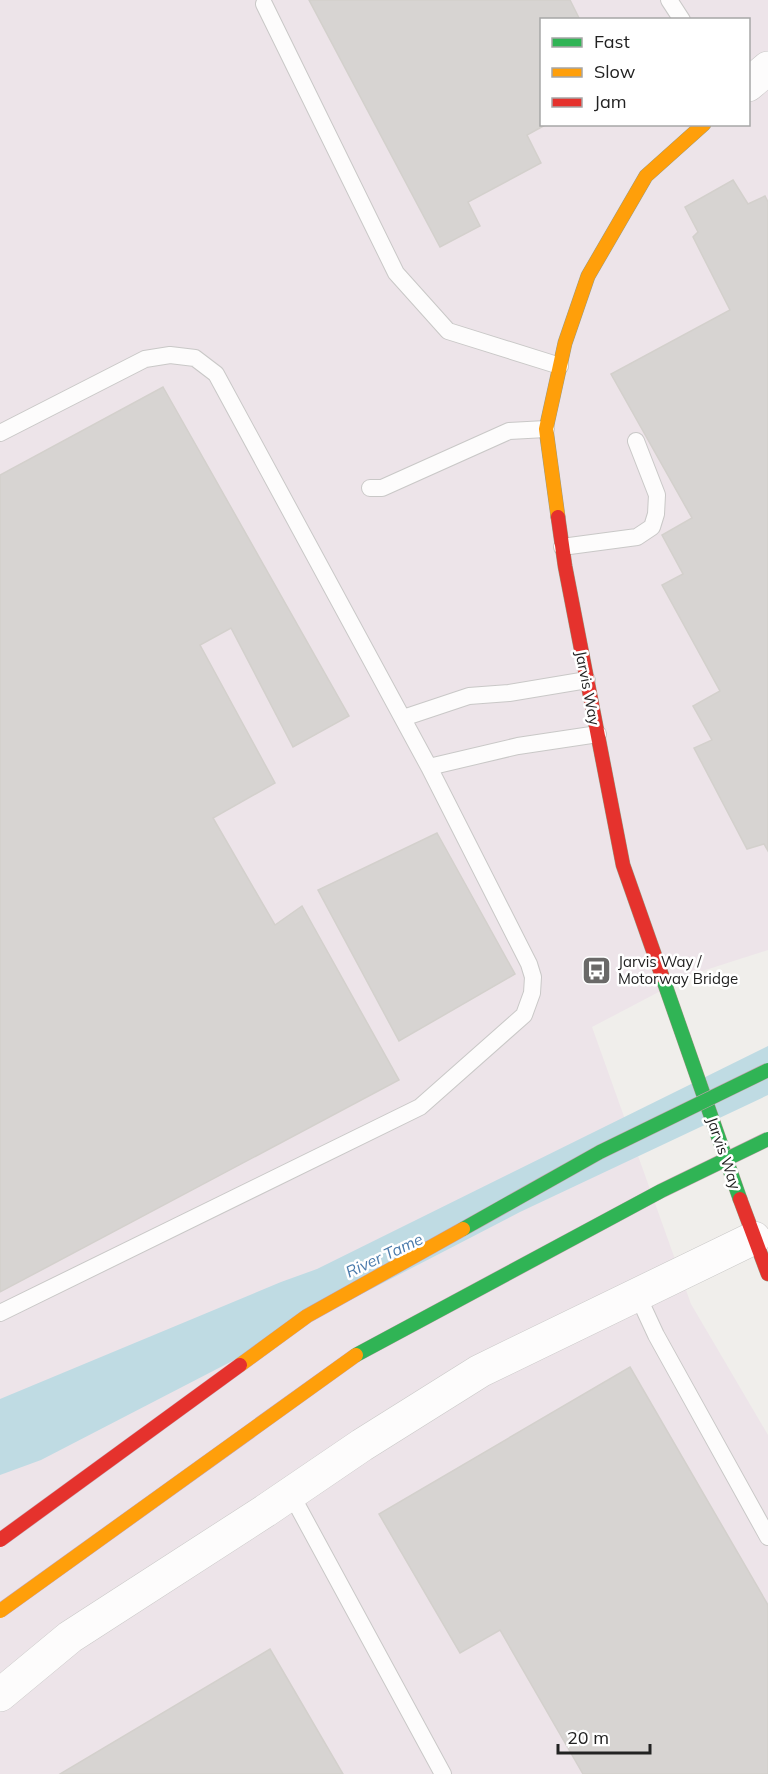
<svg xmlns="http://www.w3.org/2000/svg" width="768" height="1774" viewBox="0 0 768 1774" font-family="Mulish,sans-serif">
  <rect width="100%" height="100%" fill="#f0eeeb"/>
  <path fill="#ede4e9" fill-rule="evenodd" d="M0,0H768V950L693,974L592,1027L691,1304L768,1435V1774H0ZM542,20H748V124H542Z"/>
  <path fill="#bfdbe3" d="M768,1046V1095L520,1212L41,1460L0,1475V1399L281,1282L317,1269Z"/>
  <path fill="#d7d4d2" stroke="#d3d0cc" stroke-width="1.5" d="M309,0H570L580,20H542V124H547L527,135L541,163L468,202L480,226L440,247Z
    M733,180L748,204L765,196L768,202V851L764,844L747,849L694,748L712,740L693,706L720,691L662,585L683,574L662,535L692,518L611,374L730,310L693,237L698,232L685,207Z
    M163,387L349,716L293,747L231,628L200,645L275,783L213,818L275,925L302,906L399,1080L0,1292V475Z
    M437,833L515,974L399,1041L318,890Z
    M630,1367L768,1605V1774H583L500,1630L460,1653L379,1514Z
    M270,1649L343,1774H60Z"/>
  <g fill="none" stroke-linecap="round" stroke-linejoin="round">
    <defs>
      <path id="lane" d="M669,0L682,20
        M264,4L396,273L448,331L560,366
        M0,433L145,359L170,355L195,358L216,374L429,767L529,964L533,977L532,993L524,1015L420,1107L0,1313
        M370,488H382L509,431L546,429
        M562,547L637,537L652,527L656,514L657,495L636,441
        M403,718L469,696L509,693L587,680
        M429,767L518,746L598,734
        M637,1294L656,1335L768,1537
        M291,1494L443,1774"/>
      <path id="street" d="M748,85L768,68
        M0,1695L70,1637L265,1511L362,1445L480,1371L754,1238"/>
      <path id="fast" d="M662,976L740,1199"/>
      <path id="slow" d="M558,517L546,429L565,343L588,276L646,176L704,124"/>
      <path id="jam" d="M558,517L565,566L623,865L662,976
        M740,1199L768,1274"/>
    </defs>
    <use href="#lane" stroke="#c9c8c7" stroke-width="18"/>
    <use href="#street" stroke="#c9c8c7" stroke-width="34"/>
    <use href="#fast" stroke="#999a82" stroke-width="15"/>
    <use href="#slow" stroke="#999a82" stroke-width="15"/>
    <use href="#jam" stroke="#999a82" stroke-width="15"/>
    <use href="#lane" stroke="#fdfcfc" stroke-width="16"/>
    <use href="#street" stroke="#fdfcfc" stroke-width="33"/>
    <use href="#fast" stroke="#30b455" stroke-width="14"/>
    <use href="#slow" stroke="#ff9f0a" stroke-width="14"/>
    <use href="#jam" stroke="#e5322d" stroke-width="14"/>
    <defs>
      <path id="fast-bridge" d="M463,1229L600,1152L768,1070
        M356,1355L661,1191L768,1139"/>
      <path id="slow-bridge" d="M240,1365L307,1316L463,1229
        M0,1611L356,1355"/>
      <path id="jam-bridge" d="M0,1540L240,1365"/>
    </defs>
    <use href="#fast-bridge" stroke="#c5a2ac" stroke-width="15" stroke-linecap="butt"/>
    <use href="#slow-bridge" stroke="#c5a2ac" stroke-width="15" stroke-linecap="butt"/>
    <use href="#jam-bridge" stroke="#c5a2ac" stroke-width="15" stroke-linecap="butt"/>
    <use href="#fast-bridge" stroke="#30b455" stroke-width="14"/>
    <use href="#slow-bridge" stroke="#ff9f0a" stroke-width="14"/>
    <use href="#jam-bridge" stroke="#e5322d" stroke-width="14"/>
  </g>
  <defs>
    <symbol id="bus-square" viewBox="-11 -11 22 22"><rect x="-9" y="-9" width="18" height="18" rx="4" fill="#6a6968" stroke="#fff"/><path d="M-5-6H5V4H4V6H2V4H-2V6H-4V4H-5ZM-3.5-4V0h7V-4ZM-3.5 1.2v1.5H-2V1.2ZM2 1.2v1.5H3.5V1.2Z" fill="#fff"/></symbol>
  </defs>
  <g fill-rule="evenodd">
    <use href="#bus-square" x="580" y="954" width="33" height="33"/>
  </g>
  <g text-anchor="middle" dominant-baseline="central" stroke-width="5" stroke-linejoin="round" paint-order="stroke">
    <g font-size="15" fill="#222" stroke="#fff">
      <text transform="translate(588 688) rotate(79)">Jarvis Way</text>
      <text transform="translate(724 1153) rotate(71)">Jarvis Way</text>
    </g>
    <g font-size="15" fill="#222" stroke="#fff" text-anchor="start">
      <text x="618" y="961">Jarvis Way /<tspan x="618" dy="17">Motorway Bridge</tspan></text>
    </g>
    <g font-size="16" font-style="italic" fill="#4a7aab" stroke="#fff">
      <text transform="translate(384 1255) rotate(-25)">River Tame</text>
    </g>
  </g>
  <rect x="540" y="18" width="210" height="108" fill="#ffffff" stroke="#a7a7a7" stroke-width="1.5"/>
  <rect x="552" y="38" width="30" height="9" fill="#30b455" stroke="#a7a7a7" stroke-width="1.5"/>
  <text x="594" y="48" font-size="18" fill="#222222">Fast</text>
  <rect x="552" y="68" width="30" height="9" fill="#ff9f0a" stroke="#a7a7a7" stroke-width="1.5"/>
  <text x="594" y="78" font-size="18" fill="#222222">Slow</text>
  <rect x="552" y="98" width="30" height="9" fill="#e5322d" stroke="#a7a7a7" stroke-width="1.5"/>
  <text x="594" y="108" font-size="18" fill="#222222">Jam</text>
  <path d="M558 1744v9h92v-9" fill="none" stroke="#222222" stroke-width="3"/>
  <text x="567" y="1744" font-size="18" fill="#222222" stroke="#ffffff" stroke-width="4.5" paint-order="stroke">20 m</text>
</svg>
